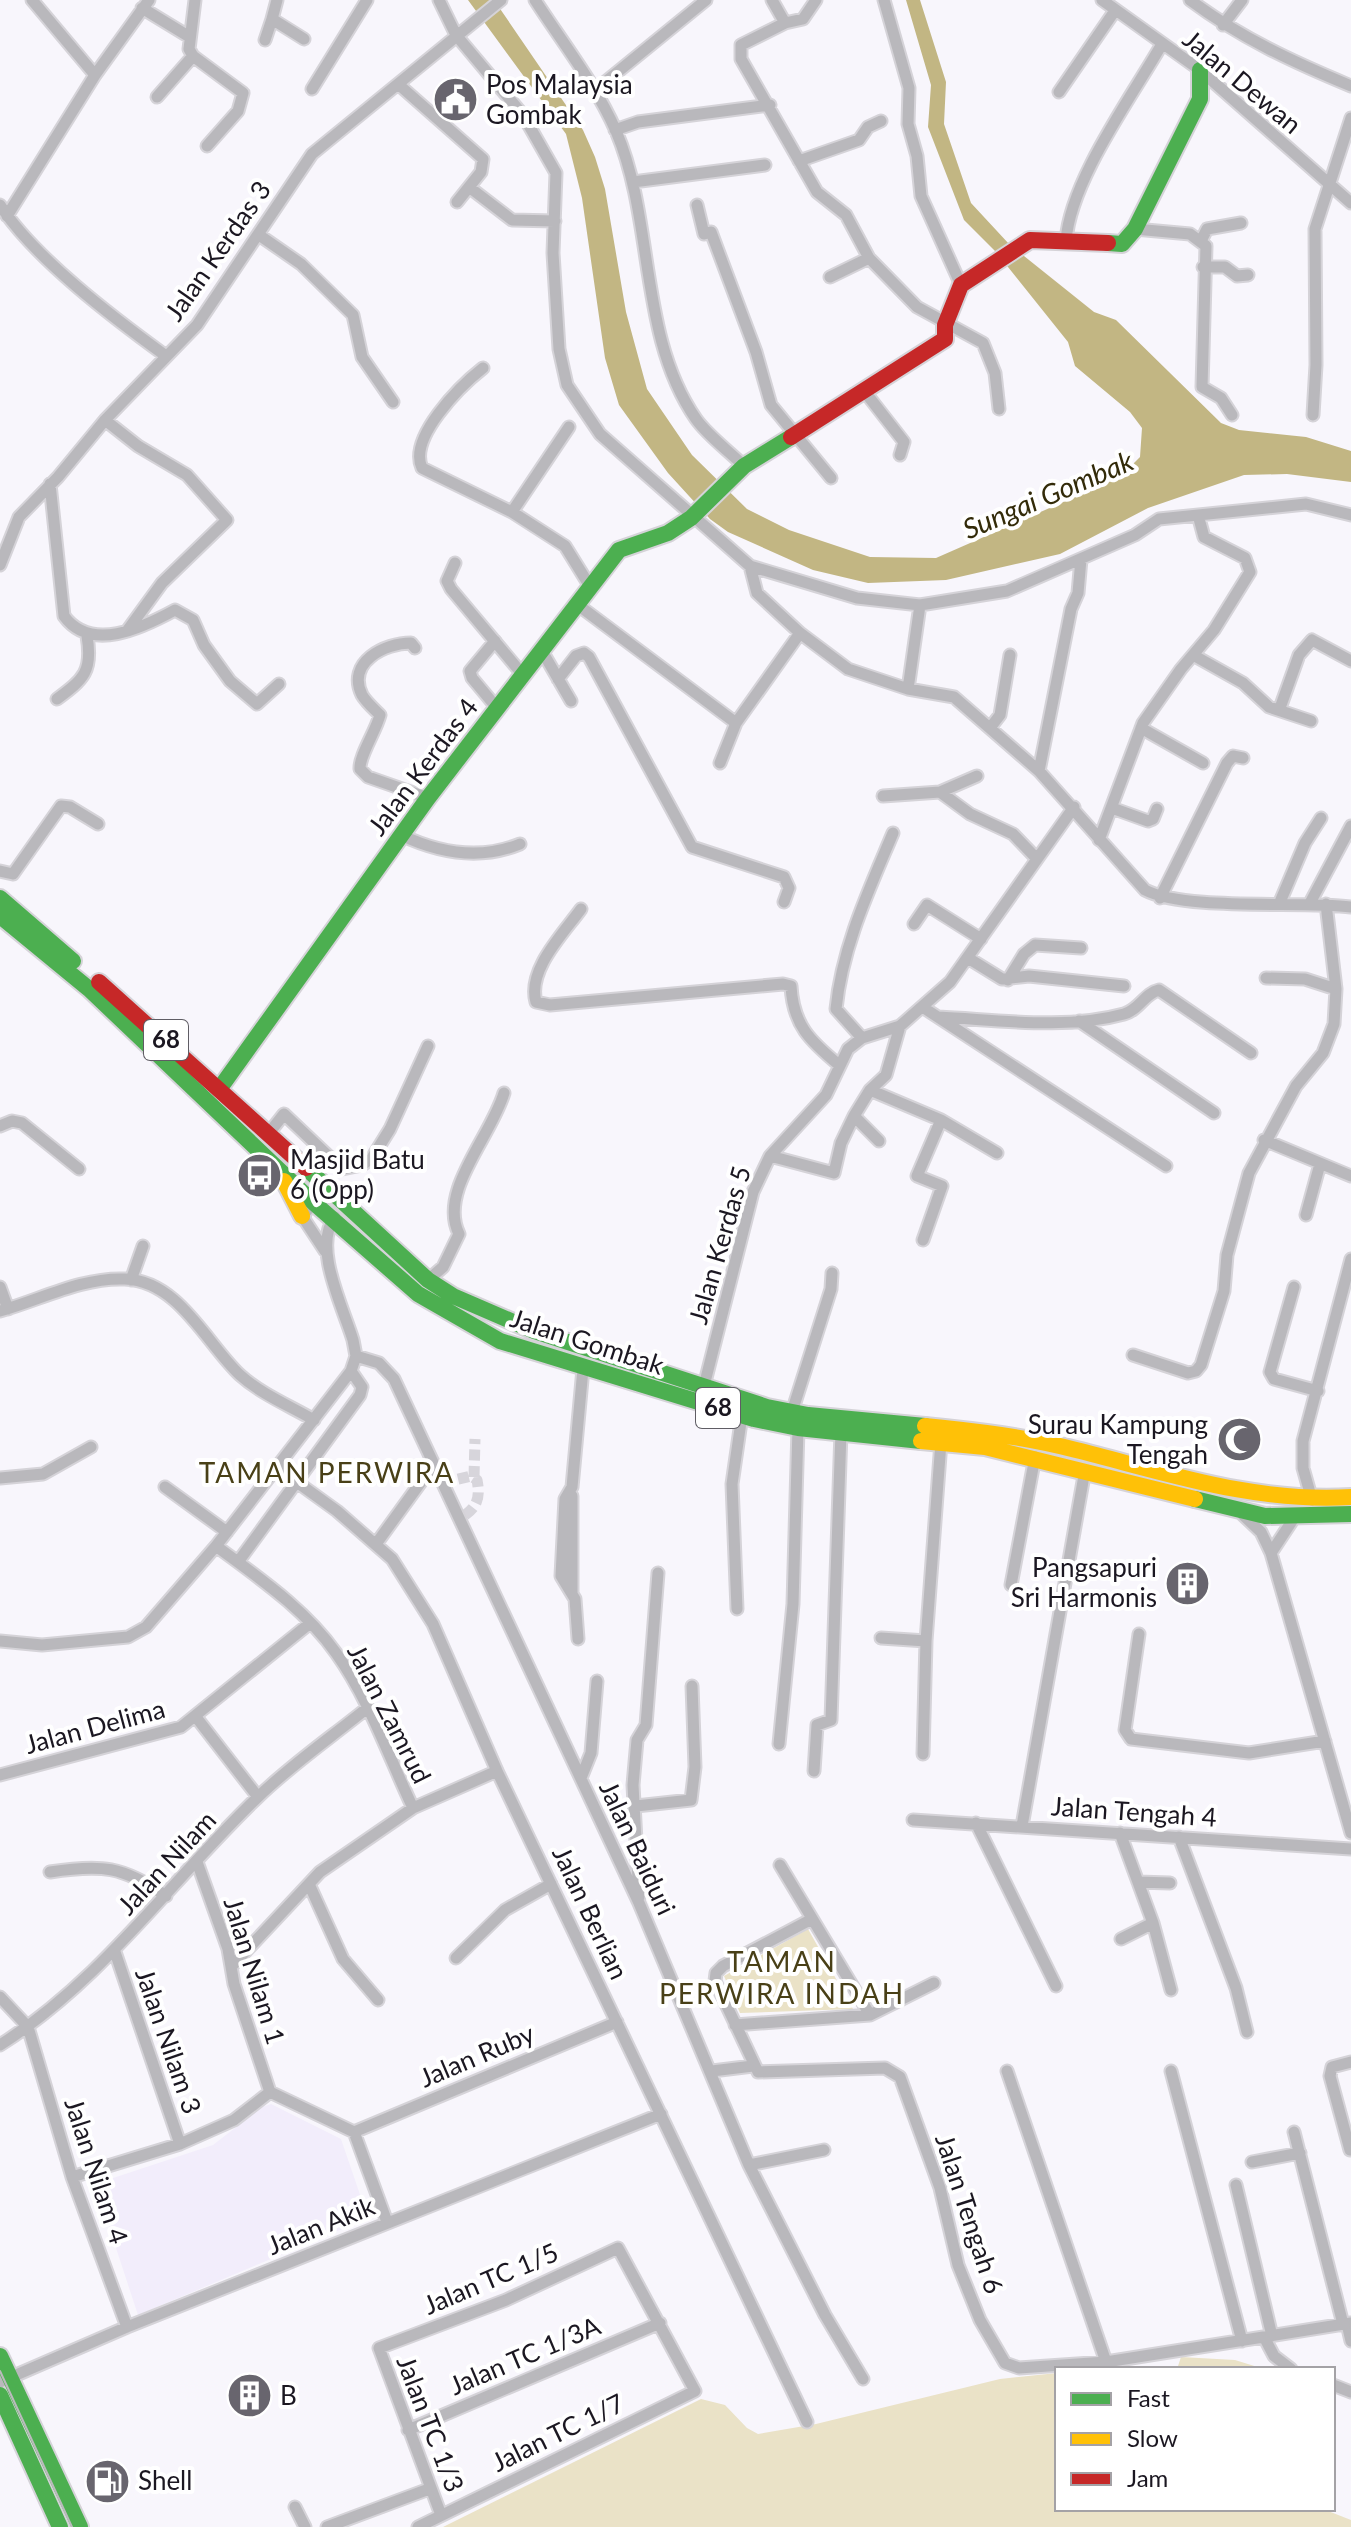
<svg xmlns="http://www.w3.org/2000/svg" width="1351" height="2527" viewBox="0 0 1351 2527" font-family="Lato,sans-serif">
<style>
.built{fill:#f2edfb}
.green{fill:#eae2c7}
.water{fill:#c2b683}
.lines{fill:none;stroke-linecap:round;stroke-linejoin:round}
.street-tunnel{stroke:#d7d5db;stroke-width:11;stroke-dasharray:11 5.5;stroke-linecap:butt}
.street-casing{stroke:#d5d3d8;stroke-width:15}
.fast-casing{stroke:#d5d3d8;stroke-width:20}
.slow-casing{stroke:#d5d3d8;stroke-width:20}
.jam-casing{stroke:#d5d3d8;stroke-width:20}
.street{stroke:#b9b8bc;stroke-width:11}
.fast{stroke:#4caf50;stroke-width:16}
.slow{stroke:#ffc107;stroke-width:16}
.jam{stroke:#c62828;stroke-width:16}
.tram{stroke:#bbbabd;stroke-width:2}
.labels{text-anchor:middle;stroke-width:8;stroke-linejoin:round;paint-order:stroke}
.shield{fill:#fff;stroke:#5f5d64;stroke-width:2}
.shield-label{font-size:24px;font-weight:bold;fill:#1b1721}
.street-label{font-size:26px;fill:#1b1721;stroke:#fff}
.poi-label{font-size:26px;fill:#1b1721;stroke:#fff;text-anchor:start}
.water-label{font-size:28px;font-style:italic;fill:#332b09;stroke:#fff}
.neighbourhood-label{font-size:28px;letter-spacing:2px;fill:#494017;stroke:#fff}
</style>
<rect width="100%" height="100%" fill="#f8f6fc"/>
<path class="built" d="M271,2104L341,2139L368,2218L138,2315L95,2184L213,2145L262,2107Z"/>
<path class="green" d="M808,1929L853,2009L740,2013L724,1976Z
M1181,2357L1235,2360L1264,2369H1177Z
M1057,2373V2509H1323L1351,2520V2527H443L701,2399L725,2405L747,2428L758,2434L816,2424L1000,2379Z"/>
<path class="water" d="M468,0H494L583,130L595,157L605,189L626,312L647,389L692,455L747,509L789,530L870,557L936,558L1120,477L1140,457L1142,428L1130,412L1075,366L1068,342L996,252L964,220L928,127L931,85L906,0H920L946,82L944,124L971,203L1009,244L1094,312L1116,320L1221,423L1239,430L1306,437L1351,451V482L1287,474L1244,475L1148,508L1060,554L946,580L868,583L813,570L728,532L710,519L668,473L619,405L605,358L582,198L566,134Z"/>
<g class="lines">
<path class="street-tunnel" d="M474,1477L475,1439
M442,1483L471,1476L477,1480C481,1500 476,1509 459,1519"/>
<defs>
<path id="street" d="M32,0L95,75
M195,0L189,49L193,56L243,93L238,111L207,146
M277,0L272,19L304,39
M439,0L456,35L523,115L556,173L553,253L559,349L567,385L600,434L750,566L857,598L920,605L1007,591L1135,535L1159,519L1306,504L1351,515
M535,0C562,42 596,85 616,131C655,222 638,335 696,419C708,436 729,451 744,466
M772,0L785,23L741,45V59L817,192L846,215L869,258L917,307L983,343L995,373L999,409
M884,0L909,88L908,124L917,156L921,196L961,285
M1102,0L1200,70L1351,203
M1190,0C1241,38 1293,62 1351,86
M142,8L188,36
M785,23L803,19L816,0
M1223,25L1242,0
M265,40L272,19
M398,84L483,159L481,172L457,202
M312,89L367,0
M593,92L706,0
M1059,92L1114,12
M157,97L193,56
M615,130L638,122L770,105
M799,161L859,140L868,127L881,121
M633,182L765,165
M469,187L512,220L555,221
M0,205C34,258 115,319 166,356
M697,205L704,234L711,232L756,352L771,405L831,478
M7,216L95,75L149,0
M1135,229L1190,234L1206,246L1202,387L1221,398L1232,415
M259,235L301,264L353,315L362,357L393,402
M1202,239L1207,229L1241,223
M1066,241C1070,181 1131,98 1162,44
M1203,267H1225L1237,276L1248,275
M830,277L869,258
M483,368C460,386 408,438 422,468L512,512L565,546L591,588
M865,392L904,442L900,455
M1313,415L1316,365L1315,229L1351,118
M105,420L138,446L187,475L227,520L162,583L127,631
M50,484L64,616C91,653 142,628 175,610L193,620L204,645L230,681L257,704L279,684
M512,512L569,427
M455,563L447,581L451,589L523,675
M0,565L19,517L58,477L105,420L197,325L312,154L501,0
M750,566L757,593L800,633L848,669L908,689L954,697L1039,771L1145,890C1185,911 1299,901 1351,907
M578,605L736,723
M495,641L470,671L472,678L497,708
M415,648L411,643C385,643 346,662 362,695C366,702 374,709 380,715C376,731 359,756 360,769L368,777L428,798
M542,651L571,701
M1193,655L1243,683L1269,707L1311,721
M558,679L576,656L584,653L589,657L692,847L784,877L789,888L784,902
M908,689L920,605
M57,699C84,679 93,671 87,636
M1280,708L1299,655L1312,640L1351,661
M990,728L1000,715L1010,655
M1141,728L1203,763
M720,763L736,723L800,633
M1039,771L1071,609L1078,593L1081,559
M940,792L977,776
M883,796L940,792L970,814L1013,834L1037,859
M1112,808L1148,821L1153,819L1157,809
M401,835C439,853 481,860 520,844
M1099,840L1143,723L1181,669L1214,630L1250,572L1245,558L1204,537L1198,515
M0,871L13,874L61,806L70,807L98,824
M1160,898L1227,763L1233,756L1243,758
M1280,902L1305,843L1321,818
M1310,903L1351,826
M581,909C563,934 527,970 536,1002L550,1005L783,984L791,986C793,1025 810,1041 839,1065
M914,924L927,905L981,939
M968,958L1002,979L1029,976L1124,986
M1266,978L1305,979L1336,989
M1008,980L1024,954L1035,945L1081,948
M924,1008L1166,1166
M939,1017C999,1020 1066,1030 1124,1014C1139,1010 1145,993 1159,990L1251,1053
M1079,1021L1214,1113
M862,1038L836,1009C842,947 869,890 893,833
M870,1090L941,1120L997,1153
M0,1126L12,1121L22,1123L79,1169
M269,1133L284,1114L342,1169L362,1165L372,1158L390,1129L428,1046
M1264,1140L1351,1176
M879,1141L854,1116L870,1090L886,1075L900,1026
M770,1156L834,1173L841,1143L854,1116
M1306,1215L1320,1164
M923,1240L942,1186L917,1176L941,1120
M325,1251L302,1216L327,1188
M131,1280L143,1246
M428,1280L443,1267L459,1234C438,1191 491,1137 504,1093
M0,1287L8,1309
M1294,1287L1270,1372L1274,1379L1318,1391
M0,1311C40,1300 82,1277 125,1279C179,1281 206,1343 240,1375C261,1394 290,1406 314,1420
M1133,1355L1188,1373L1196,1371L1201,1365L1224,1291L1227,1255L1249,1173L1296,1086L1323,1053L1334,1024L1336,989L1326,904
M356,1356L379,1363L394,1379L639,1903L749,2165L825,2315L863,2379
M704,1386L753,1192L770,1156L826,1095L848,1049L862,1038L900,1026L950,982L1074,807
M792,1412L831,1289L832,1273
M276,1467L337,1511L392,1559L433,1624L497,1771L807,2422
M0,1478L43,1474L91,1447
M165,1487L227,1532
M572,1496V1592
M1312,1500L1303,1468V1441L1351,1259
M1243,1515L1261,1532L1271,1553L1351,1833
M376,1544L434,1464
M216,1546C259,1578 305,1609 336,1653C369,1699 389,1757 413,1808
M1271,1553L1294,1518
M238,1562L360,1395L362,1387L351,1371
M1011,1585L1035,1457
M737,1609L732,1484L742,1415
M1139,1634L1125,1730L1131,1739L1249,1753L1325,1741
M881,1638L926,1641
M578,1639L575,1599L561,1576L565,1499L572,1487L583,1369
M0,1641L42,1645L128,1637L146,1627L216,1546L351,1371L356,1356L353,1340C343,1307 312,1246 335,1217
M196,1717L258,1797
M779,1744L793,1604L798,1428
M923,1754L926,1641L941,1442
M814,1771L817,1725L831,1720L841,1432
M0,1775L181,1727L309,1624
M581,1778L591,1753L597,1681
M636,1806L691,1800L695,1767L692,1686
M913,1820L1351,1849
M976,1823L1056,1986
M1022,1826L1085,1470
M1120,1833L1153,1923L1121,1939
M1179,1837L1236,1988L1247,2032
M197,1862L228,1949L234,1984L270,2092L354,2132L387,2222
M780,1865L870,2015
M50,1872C101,1864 123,1866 166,1896
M1138,1882L1170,1883
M309,1884L343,1959L378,2000
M639,1897L633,1785L637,1740L646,1725L658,1573
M812,1919L723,1966L716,1973L715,1981L758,2072L885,2068L900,2077L940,2188L958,2265L980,2320L1005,2363L1019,2368L1106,2362L1351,2323
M1153,1923L1171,1990
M115,1952L180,2144
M456,1958L505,1910L551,1884
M232,1966L320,1872L413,1808L497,1771
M0,1997L28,2027L72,2177L127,2327
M735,2025L870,2015L934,1983
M0,2045C103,1980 171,1880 258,1797C291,1765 330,1738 366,1709
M712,2071L753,2066
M1007,2071L1106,2362
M1171,2071L1242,2341
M354,2132L617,2022
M1294,2132L1343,2324
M1350,2150L1330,2076L1332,2067L1351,2062
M1252,2162L1300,2153
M749,2165L824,2150
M72,2177L180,2144L234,2120L270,2092
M1236,2185L1272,2336
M1347,2324L1351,2341
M1264,2337L1274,2356L1291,2369
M0,2382L127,2327L661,2114
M1333,2385L1351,2392
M408,2430L660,2323
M295,2507L305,2527
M327,2527L429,2489
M418,2527L695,2391L618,2248L506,2300L379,2348L441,2515"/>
<path id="fast" d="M1108,243L1122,244L1135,229L1200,99V70
M0,898L73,961
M0,916L89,989L314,1203L418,1294L500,1341L754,1419L798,1428L921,1441
M220,1088L428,798L619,550L668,533L691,518L744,466L791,437
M306,1168L428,1280L453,1296L534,1331L767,1407L808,1415L925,1426
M1195,1499L1265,1516L1351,1514
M0,2356L80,2527
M0,2395L60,2527"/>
<path id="slow" d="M284,1181L302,1216
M925,1426C976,1431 1026,1437 1076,1450C1168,1473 1254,1503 1351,1497
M921,1441L985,1447L1195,1499"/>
<path id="jam" d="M791,437L945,339V325L961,285L1030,240L1108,243
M99,982L306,1168"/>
</defs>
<use href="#street" class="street-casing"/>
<use href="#fast" class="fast-casing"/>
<use href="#slow" class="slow-casing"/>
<use href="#jam" class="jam-casing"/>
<use href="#street" class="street"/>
<use href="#fast" class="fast"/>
<use href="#slow" class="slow"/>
<use href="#jam" class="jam"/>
<path class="tram" d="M0,2371L72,2527"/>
</g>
<defs>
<symbol id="civic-disc" viewBox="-11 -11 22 22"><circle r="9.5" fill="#68656e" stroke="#fff"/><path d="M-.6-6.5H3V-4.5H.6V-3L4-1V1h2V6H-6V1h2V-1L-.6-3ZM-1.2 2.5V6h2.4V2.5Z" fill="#fff"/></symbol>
<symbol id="bus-disc" viewBox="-11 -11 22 22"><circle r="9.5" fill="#68656e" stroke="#fff"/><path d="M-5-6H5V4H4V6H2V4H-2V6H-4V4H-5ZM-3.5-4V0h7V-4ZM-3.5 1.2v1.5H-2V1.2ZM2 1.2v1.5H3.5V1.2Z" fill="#fff"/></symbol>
<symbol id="mosque-disc" viewBox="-11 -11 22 22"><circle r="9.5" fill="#68656e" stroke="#fff"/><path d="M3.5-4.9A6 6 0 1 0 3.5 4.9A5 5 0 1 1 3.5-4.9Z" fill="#fff"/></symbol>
<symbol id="building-disc" viewBox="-11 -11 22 22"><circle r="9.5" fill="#68656e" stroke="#fff"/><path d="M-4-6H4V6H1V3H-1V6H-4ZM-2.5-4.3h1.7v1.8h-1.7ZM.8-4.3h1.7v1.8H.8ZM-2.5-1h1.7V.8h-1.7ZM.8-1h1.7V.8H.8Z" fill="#fff"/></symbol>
<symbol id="fuel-disc" viewBox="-11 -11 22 22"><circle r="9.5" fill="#68656e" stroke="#fff"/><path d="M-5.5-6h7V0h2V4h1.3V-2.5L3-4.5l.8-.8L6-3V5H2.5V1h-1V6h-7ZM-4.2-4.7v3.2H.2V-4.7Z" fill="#fff"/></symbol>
</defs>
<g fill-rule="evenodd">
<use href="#civic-disc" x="430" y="74" width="51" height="51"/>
<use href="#bus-disc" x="234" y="1150" width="51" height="51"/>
<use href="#mosque-disc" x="1214" y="1414" width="51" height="51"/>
<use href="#building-disc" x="1162" y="1558" width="51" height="51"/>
<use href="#building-disc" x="224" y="2370" width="51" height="51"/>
<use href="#fuel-disc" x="82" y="2456" width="51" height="51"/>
</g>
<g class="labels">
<g class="shield">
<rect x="144" y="1020" width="44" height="40" rx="6"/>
<rect x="696" y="1388" width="44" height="40" rx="6"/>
</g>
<g class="shield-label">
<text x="166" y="1048">68</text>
<text x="718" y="1416">68</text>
</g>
<g class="street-label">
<text transform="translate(1242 82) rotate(40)" y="9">Jalan Dewan</text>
<text transform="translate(218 251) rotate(-55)" y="9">Jalan Kerdas 3</text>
<text transform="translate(423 767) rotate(-53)" y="9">Jalan Kerdas 4</text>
<text transform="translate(720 1245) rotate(-74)" y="9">Jalan Kerdas 5</text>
<text transform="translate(587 1342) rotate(18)" y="9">Jalan Gombak</text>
<text transform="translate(389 1714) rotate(63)" y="9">Jalan Zamrud</text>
<text transform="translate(95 1727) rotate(-15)" y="9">Jalan Delima</text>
<text transform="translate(1134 1812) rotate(4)" y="9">Jalan Tengah 4</text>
<text transform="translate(637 1848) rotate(65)" y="9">Jalan Baiduri</text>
<text transform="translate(167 1863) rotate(-47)" y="9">Jalan Nilam</text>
<text transform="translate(590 1913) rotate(65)" y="9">Jalan Berlian</text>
<text transform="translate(254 1971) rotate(73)" y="9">Jalan Nilam 1</text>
<text transform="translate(168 2041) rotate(71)" y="9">Jalan Nilam 3</text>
<text transform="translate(477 2056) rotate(-23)" y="9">Jalan Ruby</text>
<text transform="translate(96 2171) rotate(72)" y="9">Jalan Nilam 4</text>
<text transform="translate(969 2214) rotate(72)" y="9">Jalan Tengah 6</text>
<text transform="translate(321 2226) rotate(-22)" y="9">Jalan Akik</text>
<text transform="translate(491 2279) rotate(-23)" y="9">Jalan TC 1/5</text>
<text transform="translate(525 2356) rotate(-23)" y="9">Jalan TC 1/3A</text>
<text transform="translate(430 2424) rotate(69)" y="9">Jalan TC 1/3</text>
<text transform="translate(558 2433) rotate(-26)" y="9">Jalan TC 1/7</text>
</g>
<g class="poi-label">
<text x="486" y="94">Pos Malaysia<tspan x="486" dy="30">Gombak</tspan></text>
<text x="290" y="1169">Masjid Batu<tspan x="290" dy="30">6 (Opp)</tspan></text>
<text x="1208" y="1434" text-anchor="end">Surau Kampung<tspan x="1208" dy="30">Tengah</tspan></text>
<text x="1157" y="1577" text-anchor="end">Pangsapuri<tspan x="1157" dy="30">Sri Harmonis</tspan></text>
<text x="280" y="2405">B</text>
<text x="138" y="2490">Shell</text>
</g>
<g class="water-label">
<text transform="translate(1048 495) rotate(-23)" y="10">Sungai Gombak</text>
</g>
<g class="neighbourhood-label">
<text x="327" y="1483">TAMAN PERWIRA</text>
<text x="782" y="1972">TAMAN<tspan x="782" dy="32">PERWIRA INDAH</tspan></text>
</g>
</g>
<rect x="1055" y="2367" width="280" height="144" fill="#ffffff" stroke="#a4a2a6" stroke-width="2"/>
<rect x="1071" y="2393" width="40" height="12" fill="#4caf50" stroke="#a4a2a6" stroke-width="2"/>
<text x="1127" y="2407" font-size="24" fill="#1b1721">Fast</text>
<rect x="1071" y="2433" width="40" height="12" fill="#ffc107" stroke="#a4a2a6" stroke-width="2"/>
<text x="1127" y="2447" font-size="24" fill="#1b1721">Slow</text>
<rect x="1071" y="2473" width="40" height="12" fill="#c62828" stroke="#a4a2a6" stroke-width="2"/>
<text x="1127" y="2487" font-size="24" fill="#1b1721">Jam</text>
</svg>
